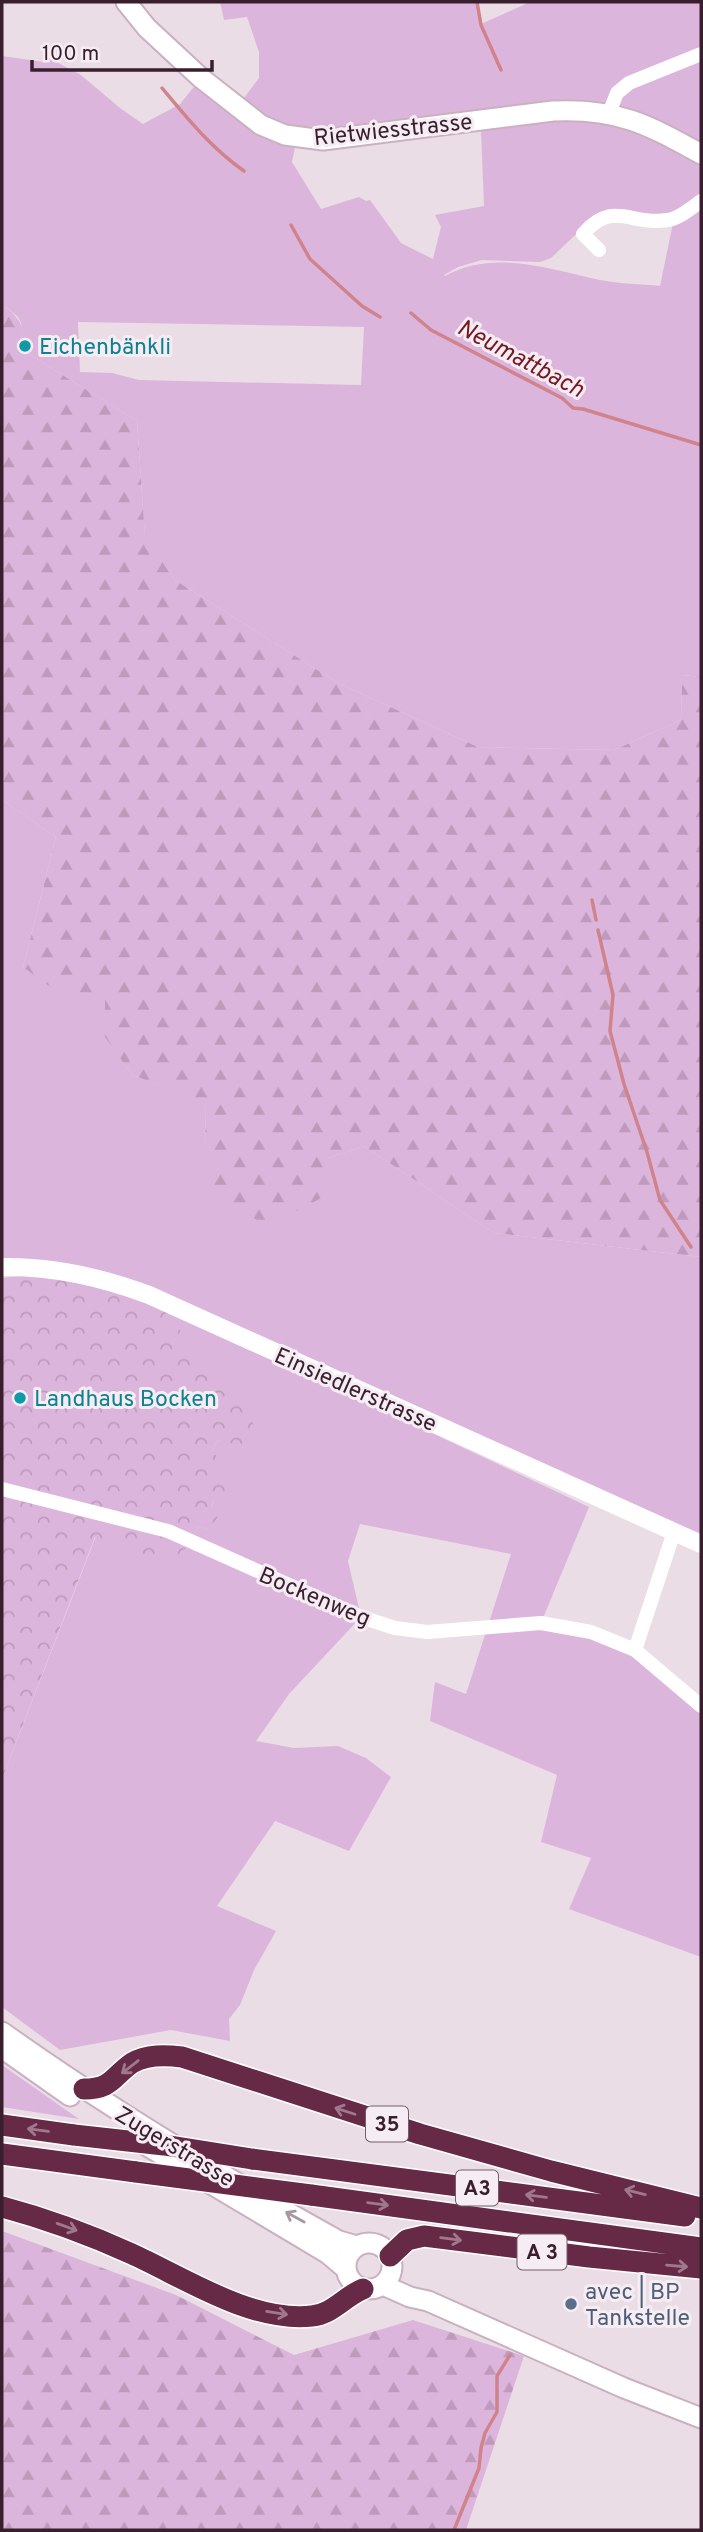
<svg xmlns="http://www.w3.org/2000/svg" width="703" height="2532" viewBox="0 0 703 2532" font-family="Overpass,sans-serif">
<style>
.grass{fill:#dcb5dc;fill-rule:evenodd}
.forest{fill:url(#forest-firs)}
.park{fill:url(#park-crowns)}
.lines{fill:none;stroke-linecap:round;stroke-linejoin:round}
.stream{stroke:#d1838b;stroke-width:3.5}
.secondary-casing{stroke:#cab0c0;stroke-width:23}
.motorway-casing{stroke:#fff;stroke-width:24}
.minor{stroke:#fff;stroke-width:14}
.tertiary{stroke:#fff;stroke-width:18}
.secondary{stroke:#fff;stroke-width:19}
.motorway{stroke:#662a46;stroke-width:21}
.motorway-bridge-casing{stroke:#fff;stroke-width:24;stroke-linecap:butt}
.motorway-bridge{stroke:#662a46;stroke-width:21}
.oneway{stroke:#a0788c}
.oneway2{stroke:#a69aa0}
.culture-dot{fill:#0f9aa8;stroke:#f6edf4;stroke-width:2.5}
.service-dot{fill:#5c6f8a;stroke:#f6edf4;stroke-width:2.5}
.labels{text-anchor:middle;stroke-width:6;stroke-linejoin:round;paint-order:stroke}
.shield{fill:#f6edf4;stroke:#725d69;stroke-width:2}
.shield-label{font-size:21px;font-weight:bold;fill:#391f2d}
.street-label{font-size:23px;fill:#391f2d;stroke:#f6edf4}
.culture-label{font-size:23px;fill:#0d838f;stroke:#f6edf4;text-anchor:start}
.service-label{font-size:23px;fill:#4e5e75;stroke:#f6edf4;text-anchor:start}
.water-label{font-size:24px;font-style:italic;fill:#761821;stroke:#f6edf4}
</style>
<defs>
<pattern id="forest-firs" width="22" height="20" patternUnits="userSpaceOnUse" patternTransform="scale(1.75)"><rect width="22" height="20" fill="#dcb5dc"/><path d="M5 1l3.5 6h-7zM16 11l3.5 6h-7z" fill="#be9bbd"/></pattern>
<pattern id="park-crowns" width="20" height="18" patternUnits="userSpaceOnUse" patternTransform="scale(1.75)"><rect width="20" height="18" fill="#dcb5dc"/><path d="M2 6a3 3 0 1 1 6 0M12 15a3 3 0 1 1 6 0" fill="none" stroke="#be9bbd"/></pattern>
</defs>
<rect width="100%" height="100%" fill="#eadde6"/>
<path class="grass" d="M220,2H477L481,24L530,2H701V149L609,113L297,137L292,162L321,209L359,197L366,201L370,200L401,243L433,259L441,227L435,215L484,206L481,131C531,125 580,114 630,127C655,134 679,151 701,164V197L671,217L595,216L551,258L540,262L482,260L458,267L444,275L445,276C494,249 549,269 600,280C620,284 641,284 660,286L673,223L701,205V677L682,675L681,720L614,750L478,747L338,683L175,580L145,538L137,421L27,353L21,323L18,317L6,307L2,313V56L44,62L49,58L81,75L120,108L143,124L180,104L201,78L238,106L259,78V52L247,17L224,20ZM78,322L364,327L361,385L139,380L112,373L80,372Z
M2,800L56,837L23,967L105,996L106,1037L132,1075L206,1101L205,1148L328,1158L364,1146L494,1233L701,1257V1540L205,1320L2,1262Z
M160,1305L589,1507L541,1623L543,1628L588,1636L634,1656L701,1711V1957L569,1909L591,1858L541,1842L557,1775L430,1721L435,1682L466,1694L511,1554L360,1524L348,1561L361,1617L289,1694L256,1741L294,1748L338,1746L366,1758L391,1777L349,1851L275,1821L217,1906L276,1931L254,1970L240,2005L229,2019L230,2041L171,2030L60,2050L2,2007V1779L96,1536L191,1542L198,1526L209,1530L211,1508L214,1501L212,1452L216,1442L222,1440Z
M2,2065L79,2119L2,2107Z"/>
<path class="forest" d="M6,307C26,325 22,328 27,353L137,421L145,537L175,580L338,683L478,747L614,750L681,720L682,675L701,677V1257L494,1233L364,1146L328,1158L327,1195L266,1227L216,1189L205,1148L206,1102L132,1075L105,1037V997L67,999L23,967L56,837L2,800V313Z
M2,2231L176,2295L294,2355L413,2320L524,2356L466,2530H2Z"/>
<path class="park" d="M54,1272L160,1305L261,1433L244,1448L222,1440L216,1442L212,1452L219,1458L230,1488L220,1501H214L211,1507L218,1517L209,1530L198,1526L191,1542L172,1564L95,1537L2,1779V1278Z"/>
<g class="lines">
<path class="stream" d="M477,2L481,25L501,70
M162,88C187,118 211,148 244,171
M291,225L310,259L362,306L380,317
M411,313L431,330L562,398L573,408L583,409L701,445
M592,900L596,920
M598,930L613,995L610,1031L624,1084L647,1152L660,1200L691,1247
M454,2530L479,2468L481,2448L485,2433L497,2412V2376L510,2355"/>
<defs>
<path id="secondary" d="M126,2L147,28L201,78L261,125L285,135L323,140L553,111C617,108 647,124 701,154
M2,2032C110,2109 223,2177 339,2241L357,2246
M2,2048L70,2096
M139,2141L327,2253L346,2269
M346 2266a23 23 0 1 1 46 0a23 23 0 1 1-46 0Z
M383,2285L410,2297L428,2301L624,2388L701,2418"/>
<path id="motorway" d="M84,2089C112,2089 112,2077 132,2063C147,2054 166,2055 182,2057L420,2134L551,2171L701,2208
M2,2125L74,2135
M2,2154L136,2172
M252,2159L685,2216
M311,2195L701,2248
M2,2207C47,2219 90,2235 132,2254C185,2278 252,2323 312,2316C333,2314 345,2296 363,2289
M390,2256L407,2240L424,2236L589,2257L701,2268"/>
</defs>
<use href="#secondary" class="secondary-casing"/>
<use href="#motorway" class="motorway-casing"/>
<path class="minor" d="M609,113L617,93L629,83L701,54
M599,250L583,234C613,199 631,226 667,220C679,219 691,208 701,201
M2,1489L168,1531L361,1617L395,1628L427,1632L541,1623L591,1632L635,1650
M674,1532L635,1650L701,1706"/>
<path class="tertiary" d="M2,1267C53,1266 101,1277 149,1295L701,1544"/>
<use href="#secondary" class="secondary"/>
<use href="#motorway" class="motorway"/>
<defs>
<path id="motorway-bridge" d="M74,2135L164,2145L252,2159
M136,2172L311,2195"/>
</defs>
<use href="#motorway-bridge" class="motorway-bridge-casing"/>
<use href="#motorway-bridge" class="motorway-bridge"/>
</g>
<defs><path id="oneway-shaft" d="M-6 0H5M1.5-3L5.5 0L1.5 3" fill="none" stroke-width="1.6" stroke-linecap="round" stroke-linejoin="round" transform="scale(1.75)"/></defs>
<g class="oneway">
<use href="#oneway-shaft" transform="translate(130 2067) rotate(142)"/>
<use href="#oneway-shaft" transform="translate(345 2111) rotate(-162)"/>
<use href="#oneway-shaft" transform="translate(38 2130) rotate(-172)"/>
<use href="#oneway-shaft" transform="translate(635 2192) rotate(-166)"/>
<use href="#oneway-shaft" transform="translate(536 2196) rotate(-172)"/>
<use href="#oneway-shaft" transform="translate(378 2204) rotate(8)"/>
<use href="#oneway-shaft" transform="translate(67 2227) rotate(20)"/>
<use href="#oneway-shaft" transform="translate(451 2239) rotate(8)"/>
<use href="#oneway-shaft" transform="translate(677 2266) rotate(5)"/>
<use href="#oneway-shaft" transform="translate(277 2313) rotate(9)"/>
</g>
<use class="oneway2" href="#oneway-shaft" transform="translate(295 2217) rotate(-151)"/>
<g class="culture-dot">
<circle cx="25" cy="346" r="7"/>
<circle cx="20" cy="1398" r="7"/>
</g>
<circle class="service-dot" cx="571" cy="2304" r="7"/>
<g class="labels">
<g class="shield">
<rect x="366" y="2106.5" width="42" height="35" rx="5"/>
<rect x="456" y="2170.5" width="42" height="35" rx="5"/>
<rect x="517.5" y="2234.5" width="49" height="35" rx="5"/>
</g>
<g class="shield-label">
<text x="387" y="2131">35</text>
<text x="477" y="2195">A3</text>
<text x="542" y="2259">A 3</text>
</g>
<g class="street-label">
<text transform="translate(393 129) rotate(-6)" y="8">Rietwiesstrasse</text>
<text transform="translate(356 1389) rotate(24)" y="8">Einsiedlerstrasse</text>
<text transform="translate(315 1596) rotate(23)" y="8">Bockenweg</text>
<text transform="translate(175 2146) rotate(31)" y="8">Zugerstrasse</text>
</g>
<g class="culture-label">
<text x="39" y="354">Eichenbänkli</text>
<text x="34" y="1406">Landhaus Bocken</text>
</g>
<g class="service-label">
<text x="585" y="2299">avec | BP<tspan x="585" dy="26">Tankstelle</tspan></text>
</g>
<g class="water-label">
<text transform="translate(521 358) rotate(28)" y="8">Neumattbach</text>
</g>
</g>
<rect width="703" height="2532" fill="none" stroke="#391f2d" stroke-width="7"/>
<path d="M32 60v10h180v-10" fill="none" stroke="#391f2d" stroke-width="3.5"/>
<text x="42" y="60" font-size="21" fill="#391f2d" stroke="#f6edf4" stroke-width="5" paint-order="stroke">100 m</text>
</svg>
